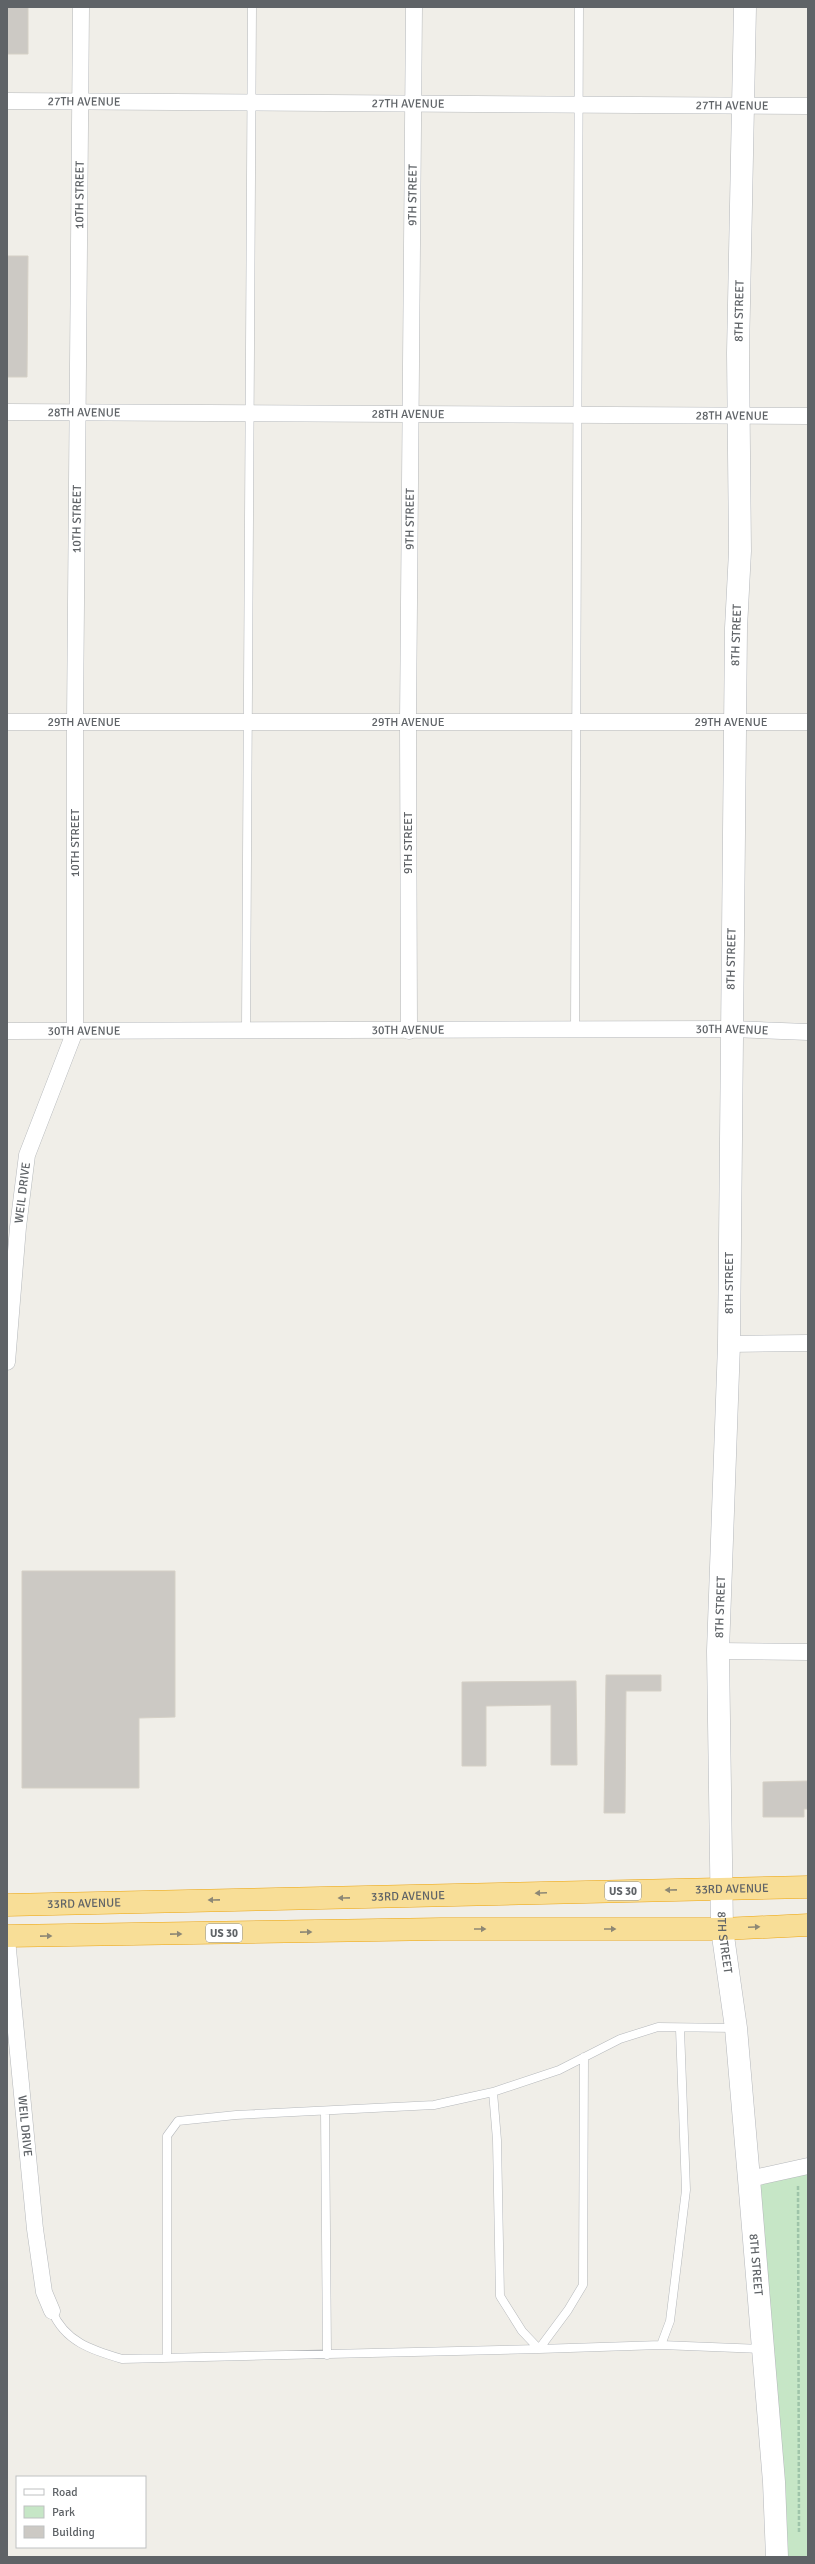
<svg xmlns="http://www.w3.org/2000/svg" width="815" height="2564" viewBox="0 0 815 2564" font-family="Signika,sans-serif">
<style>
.green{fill:#c6e6c6}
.building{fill:#ccc9c4;stroke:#d5d0c6}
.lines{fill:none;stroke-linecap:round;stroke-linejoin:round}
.lane-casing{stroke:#b5b8bb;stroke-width:9}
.street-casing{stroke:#b5b8bb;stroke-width:17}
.secondary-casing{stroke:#b4b7bb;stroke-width:23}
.highway-casing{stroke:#eca40c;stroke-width:23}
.path{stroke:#9ec4a9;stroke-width:2.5;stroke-dasharray:4 2;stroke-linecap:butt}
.lane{stroke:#fff;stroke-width:8}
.street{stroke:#fff;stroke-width:16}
.secondary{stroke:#fff;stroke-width:22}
.highway{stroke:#f8de97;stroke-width:22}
.oneway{fill:#8d8875}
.labels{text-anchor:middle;stroke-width:3;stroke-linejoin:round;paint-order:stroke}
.shield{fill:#fff;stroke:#8f9295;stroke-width:1}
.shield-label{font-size:11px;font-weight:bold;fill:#5f6367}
.street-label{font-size:12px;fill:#5f6367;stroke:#fff}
</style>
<rect width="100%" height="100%" fill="#f0eee8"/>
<path class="green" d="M808,2166V2557H777L749,2179Z"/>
<path class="building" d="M7,7H28V54H7Z
M7,256H28L27,377H7Z
M22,1571H175V1717L139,1718V1788H22Z
M606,1675H661V1691H626L625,1813H604Z
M576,1681L577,1765H551V1705L486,1706V1766H462V1682Z
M808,1781V1809H804V1817H763V1782Z"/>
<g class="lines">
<defs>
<path id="lane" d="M246,1029L252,7
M575,1031L579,7
M493,2092L497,2140L500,2296L522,2331L539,2349L661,2345L670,2321L686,2190L680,2029
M325,2111L327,2355
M52,2311C65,2342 92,2350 122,2359L539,2349L568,2310L583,2285L584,2057
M661,2345L762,2349
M167,2358V2136L178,2121L236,2115L434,2105L493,2092L559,2070L620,2039L658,2027L735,2028"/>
<g id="street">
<path id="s1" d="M7,101L808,106"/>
<path id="s2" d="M7,412L808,416"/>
<path id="s3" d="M7,722H808"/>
<path id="s4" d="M7,1031L731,1029L808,1032"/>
<path id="s5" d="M409,1031L408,722L414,7"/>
<path d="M729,1344L808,1343"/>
<path id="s6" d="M7,1362L18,1227L27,1155L75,1031V722L81,7"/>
<path d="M718,1651L808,1652"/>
<path id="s7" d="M7,1939L35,2229L44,2292L52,2311"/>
<path d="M749,2179L808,2166"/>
</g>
<g id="secondary">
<path id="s8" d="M745,7L738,353L740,551L736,628L729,1344L718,1651L722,1929L736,2028L749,2179L774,2482L777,2557"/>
</g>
<g id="highway">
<path id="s9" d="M7,1905L808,1887"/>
<path d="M7,1936L441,1929H722L808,1925"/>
</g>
</defs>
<use href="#lane" class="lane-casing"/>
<use href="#street" class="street-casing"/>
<use href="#secondary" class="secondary-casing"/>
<use href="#highway" class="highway-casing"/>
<path class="path" d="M798,2186L799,2533"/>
<use href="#lane" class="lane"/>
<use href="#street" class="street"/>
<use href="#secondary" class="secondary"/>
<use href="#highway" class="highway"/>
</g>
<defs><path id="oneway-solid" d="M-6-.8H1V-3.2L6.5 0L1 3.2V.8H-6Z"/></defs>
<g class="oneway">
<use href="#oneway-solid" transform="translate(671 1890) rotate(179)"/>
<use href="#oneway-solid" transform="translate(541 1893) rotate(178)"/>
<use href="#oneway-solid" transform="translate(344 1898) rotate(179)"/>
<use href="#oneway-solid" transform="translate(214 1900) rotate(179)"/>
<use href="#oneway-solid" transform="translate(754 1927) rotate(-2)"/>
<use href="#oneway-solid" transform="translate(480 1929)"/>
<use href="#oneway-solid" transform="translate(610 1929)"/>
<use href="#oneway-solid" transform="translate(306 1932) rotate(-1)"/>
<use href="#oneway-solid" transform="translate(176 1934) rotate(-1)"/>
<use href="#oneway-solid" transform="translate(46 1936) rotate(-1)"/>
</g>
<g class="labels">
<g class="shield">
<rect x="605" y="1882" width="36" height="18" rx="3"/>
<rect x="206" y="1924" width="36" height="18" rx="3"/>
</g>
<g class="shield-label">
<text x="623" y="1895">US 30</text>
<text x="224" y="1937">US 30</text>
</g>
<g class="street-label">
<text dy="4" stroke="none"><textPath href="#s1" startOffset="77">27TH AVENUE</textPath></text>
<text dy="4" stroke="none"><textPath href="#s1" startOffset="401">27TH AVENUE</textPath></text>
<text dy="4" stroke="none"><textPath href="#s1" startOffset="725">27TH AVENUE</textPath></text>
<text dy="4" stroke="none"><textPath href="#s6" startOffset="1177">10TH STREET</textPath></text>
<text dy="4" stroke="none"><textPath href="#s5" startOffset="836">9TH STREET</textPath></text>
<text transform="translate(739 311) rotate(-89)" y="4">8TH STREET</text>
<text dy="4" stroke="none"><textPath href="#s2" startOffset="77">28TH AVENUE</textPath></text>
<text dy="4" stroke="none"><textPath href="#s2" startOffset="401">28TH AVENUE</textPath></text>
<text dy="4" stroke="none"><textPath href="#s2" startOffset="725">28TH AVENUE</textPath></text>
<text dy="4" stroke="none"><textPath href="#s6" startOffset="853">10TH STREET</textPath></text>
<text dy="4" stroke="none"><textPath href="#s5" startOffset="512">9TH STREET</textPath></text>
<text transform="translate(736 635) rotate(-88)" y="4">8TH STREET</text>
<text dy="4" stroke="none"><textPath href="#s3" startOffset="77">29TH AVENUE</textPath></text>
<text dy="4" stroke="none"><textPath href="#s3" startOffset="401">29TH AVENUE</textPath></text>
<text dy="4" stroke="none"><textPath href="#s3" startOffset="724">29TH AVENUE</textPath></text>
<text transform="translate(75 843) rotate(-90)" y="4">10TH STREET</text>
<text transform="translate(408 843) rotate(-90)" y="4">9TH STREET</text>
<text transform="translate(731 959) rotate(-89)" y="4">8TH STREET</text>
<text dy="4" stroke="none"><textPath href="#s4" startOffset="401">30TH AVENUE</textPath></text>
<text dy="4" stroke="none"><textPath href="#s4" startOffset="725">30TH AVENUE</textPath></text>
<text dy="4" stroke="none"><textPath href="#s4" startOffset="77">30TH AVENUE</textPath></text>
<text dy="4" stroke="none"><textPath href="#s6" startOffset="170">WEIL DRIVE</textPath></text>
<text transform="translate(729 1283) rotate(-90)" y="4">8TH STREET</text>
<text transform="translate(720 1607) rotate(-88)" y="4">8TH STREET</text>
<text dy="4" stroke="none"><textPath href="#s9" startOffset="725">33RD AVENUE</textPath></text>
<text dy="4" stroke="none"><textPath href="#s9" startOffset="401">33RD AVENUE</textPath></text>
<text dy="4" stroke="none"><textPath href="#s9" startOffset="77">33RD AVENUE</textPath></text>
<text dy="4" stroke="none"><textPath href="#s8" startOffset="1936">8TH STREET</textPath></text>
<text dy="4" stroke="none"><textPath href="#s7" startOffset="188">WEIL DRIVE</textPath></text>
<text dy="4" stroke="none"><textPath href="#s8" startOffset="2260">8TH STREET</textPath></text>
</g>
</g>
<rect width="815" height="2564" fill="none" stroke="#5f6367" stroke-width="16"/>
<rect x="16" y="2476" width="130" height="72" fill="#ffffff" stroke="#bfc1c2"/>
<rect x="24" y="2489" width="20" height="6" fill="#ffffff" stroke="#bfc1c2"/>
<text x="52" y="2496" font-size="12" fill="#5f6367">Road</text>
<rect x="24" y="2506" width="20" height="12" fill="#c6e6c6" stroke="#bfc1c2"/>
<text x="52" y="2516" font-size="12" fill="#5f6367">Park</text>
<rect x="24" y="2526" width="20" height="12" fill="#ccc9c4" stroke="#bfc1c2"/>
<text x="52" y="2536" font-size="12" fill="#5f6367">Building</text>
</svg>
